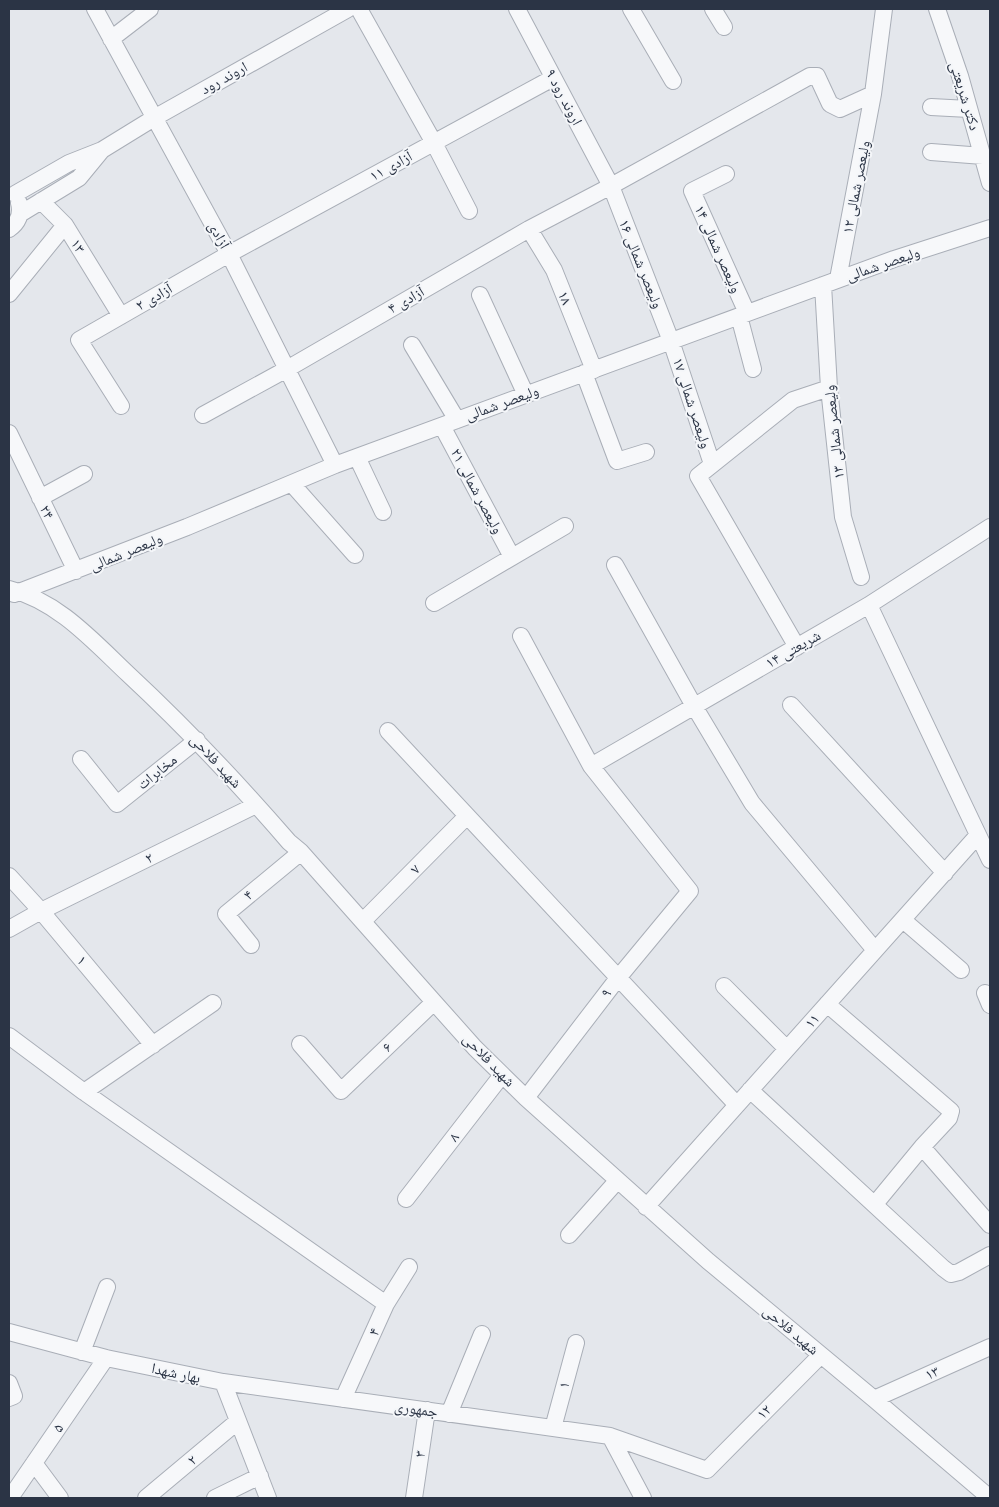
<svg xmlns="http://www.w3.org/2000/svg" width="999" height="1507" viewBox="0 0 999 1507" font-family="Poppins,'Noto Naskh Arabic',sans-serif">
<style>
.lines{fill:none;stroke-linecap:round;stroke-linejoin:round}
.minor-casing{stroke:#a9aeb7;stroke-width:18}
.minor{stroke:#f7f8fa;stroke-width:16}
.labels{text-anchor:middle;stroke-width:4;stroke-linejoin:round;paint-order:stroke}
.street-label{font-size:15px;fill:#2b3445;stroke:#f4f6f9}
</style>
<rect width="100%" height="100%" fill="#e4e7ec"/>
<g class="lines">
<defs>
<path id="minor" d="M95,9L229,254L335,465
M359,9L434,143L469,211
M517,9L611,186L671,341L712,464
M631,9L673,81
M713,9L724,27
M937,9L960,76L990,183
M111,39L150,9
M931,107L969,109
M931,152L983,156
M726,174L692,191L747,313
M15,194L69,163L102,150L154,118L348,9
M41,201L65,225
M20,214L79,178L102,150
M9,229C18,223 22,214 19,203
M529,229L554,270L594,370
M838,279L873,94L884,9
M823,285L829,388L843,517L861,577
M9,294L65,225L121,316
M480,295L526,395
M739,316L753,369
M412,345L457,420
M584,373L617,461L646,452
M121,406L79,340L229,254L553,78
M203,415L287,369L529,229L611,186L810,76H817L830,104L840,109L873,94
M442,426L512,557
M9,433L76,571
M357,457L383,512
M292,484L355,555
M40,498L84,474
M615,565L694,706L752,803L875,950
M9,589C58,601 93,641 128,674C185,727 238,783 289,842L301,852L434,1002L475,1048L526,1098L708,1261L874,1399L990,1498
M14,594L187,527L335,465L894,259L990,228
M434,603L565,526
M869,605L990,860
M521,636L591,766L690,891L618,978L526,1098
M797,647L698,476L793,400L829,388
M791,705L945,873
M388,731L737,1105
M81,759L117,804L197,740
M591,766L869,605L990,527
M9,876L41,911L153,1045
M903,920L961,970
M363,921L467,816
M9,929L41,911L256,805
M251,945L226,914L301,852
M724,986L787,1049
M985,993L990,1005
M827,1004L951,1111L949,1118L922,1147L875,1204
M9,1036L84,1092L386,1304
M300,1044L341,1091L434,1002
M750,1090L943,1268L951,1274L959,1272L990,1255
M84,1092L213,1003
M922,1147L990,1225
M406,1199L502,1075
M646,1207L978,835
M569,1235L617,1181
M9,1332L106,1358L223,1382L268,1498
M82,1352L107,1287
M223,1382L610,1436L707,1470L821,1355
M9,1383L14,1396L9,1398
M343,1399L386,1304L409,1267
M874,1399L990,1347
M449,1414L482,1334
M553,1428L576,1343
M610,1436L643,1498
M34,1463L60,1498
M10,1498L106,1358
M146,1498L238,1421
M215,1498L260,1476
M414,1498L427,1410"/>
</defs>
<use href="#minor" class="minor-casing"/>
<use href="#minor" class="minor"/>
</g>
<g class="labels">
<g class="street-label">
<text transform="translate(224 78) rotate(-29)" y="5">اروند رود</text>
<text transform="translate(965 96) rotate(73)" y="5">دکتر شریعتی</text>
<text transform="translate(564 97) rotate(62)" y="5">اروند رود ۹</text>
<text transform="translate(391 166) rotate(-29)" y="5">آزادی ۱۱</text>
<text transform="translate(856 187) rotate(-79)" y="5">ولیعصر شمالی ۱۲</text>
<text transform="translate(219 235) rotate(61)" y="5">آزادی</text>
<text transform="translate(78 246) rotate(58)" y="5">۱۳</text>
<text transform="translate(718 249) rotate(66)" y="5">ولیعصر شمالی ۱۴</text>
<text transform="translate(641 264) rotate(68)" y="5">ولیعصر شمالی ۱۶</text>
<text transform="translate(883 264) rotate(-19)" y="5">ولیعصر شمالی</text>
<text transform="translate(154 297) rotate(-30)" y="5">آزادی ۲</text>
<text transform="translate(565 298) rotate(68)" y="5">۱۸</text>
<text transform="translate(406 300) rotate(-30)" y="5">آزادی ۴</text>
<text transform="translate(502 403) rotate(-20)" y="5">ولیعصر شمالی</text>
<text transform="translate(692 403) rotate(72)" y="5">ولیعصر شمالی ۱۷</text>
<text transform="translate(834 432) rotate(-96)" y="5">ولیعصر شمالی ۱۳</text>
<text transform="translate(477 491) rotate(62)" y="5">ولیعصر شمالی ۲۱</text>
<text transform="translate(47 512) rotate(64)" y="5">۲۴</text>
<text transform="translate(126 552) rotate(-22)" y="5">ولیعصر شمالی</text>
<text transform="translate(793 649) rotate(-30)" y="5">شریعتی ۱۴</text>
<text transform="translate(216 761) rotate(47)" y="5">شهید فلاحی</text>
<text transform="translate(157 772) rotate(-39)" y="5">مخابرات</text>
<text transform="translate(149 858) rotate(-26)" y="5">۲</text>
<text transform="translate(415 869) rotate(-45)" y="5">۷</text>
<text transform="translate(248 895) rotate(-40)" y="5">۴</text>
<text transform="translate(82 960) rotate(50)" y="5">۱</text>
<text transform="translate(606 993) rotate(-53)" y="5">۹</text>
<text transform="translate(812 1021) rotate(-48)" y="5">۱۱</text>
<text transform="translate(387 1047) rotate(-44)" y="5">۶</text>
<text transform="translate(489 1060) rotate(46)" y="5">شهید فلاحی</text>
<text transform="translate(454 1137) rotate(-52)" y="5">۸</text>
<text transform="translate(791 1330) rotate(40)" y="5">شهید فلاحی</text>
<text transform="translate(374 1332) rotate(-66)" y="5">۴</text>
<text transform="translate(176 1373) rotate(12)" y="5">بهار شهدا</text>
<text transform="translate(932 1373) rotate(-24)" y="5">۱۳</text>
<text transform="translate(564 1385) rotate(-75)" y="5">۱</text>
<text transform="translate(416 1409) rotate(8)" y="5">جمهوری</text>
<text transform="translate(764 1412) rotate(-45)" y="5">۱۲</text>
<text transform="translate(58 1428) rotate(-56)" y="5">۵</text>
<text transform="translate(420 1454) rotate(-82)" y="5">۳</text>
<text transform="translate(192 1460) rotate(-40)" y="5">۲</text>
</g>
</g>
<rect width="999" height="1507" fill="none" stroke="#2b3445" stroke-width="20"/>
</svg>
